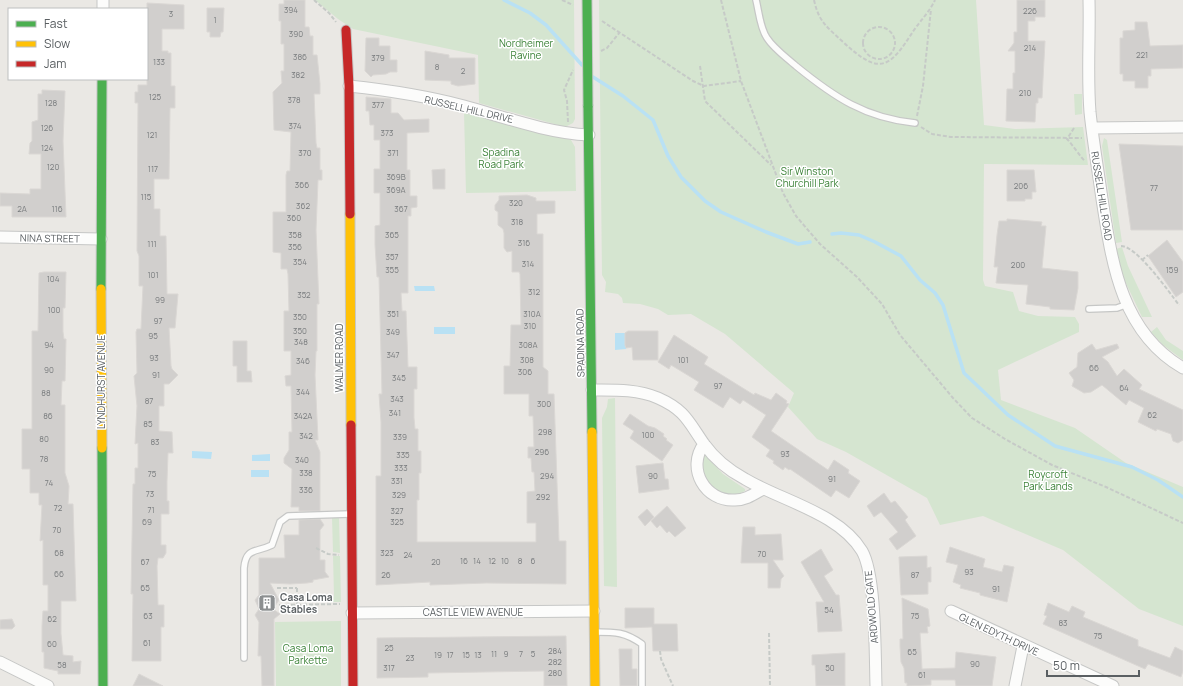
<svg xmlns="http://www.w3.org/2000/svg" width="1183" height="686" viewBox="0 0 1183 686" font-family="Manrope,sans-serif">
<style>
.green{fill:#d5e5d0}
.water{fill:#b9e1f4}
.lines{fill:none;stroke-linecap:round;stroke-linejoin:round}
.stream{stroke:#b9e1f4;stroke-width:3.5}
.building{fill:#d1cfcd;stroke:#dad7d4}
.lane-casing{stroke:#c6c7c6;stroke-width:8}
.street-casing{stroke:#c6c7c6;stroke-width:13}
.fast-casing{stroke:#c6c7c6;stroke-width:11}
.slow-casing{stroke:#c6c7c6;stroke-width:11}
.jam-casing{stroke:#c6c7c6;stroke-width:11}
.path{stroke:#c6cac7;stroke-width:2;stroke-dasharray:4 2;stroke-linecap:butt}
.lane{stroke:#fcfcfb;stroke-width:5.5}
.street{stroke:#fcfcfb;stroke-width:11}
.fast{stroke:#4caf50;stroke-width:9}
.slow{stroke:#ffc107;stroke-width:9}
.jam{stroke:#c62828;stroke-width:9}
.fast-bridge-casing{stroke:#c6c7c6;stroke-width:11;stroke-linecap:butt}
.fast-bridge{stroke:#4caf50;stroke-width:9}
.labels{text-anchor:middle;stroke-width:3;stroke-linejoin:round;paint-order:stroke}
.number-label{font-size:8px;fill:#797c7e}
.park-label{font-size:10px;fill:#3d8339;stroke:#fff}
.street-label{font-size:10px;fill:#5a5f62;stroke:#fff}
.poi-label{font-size:10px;font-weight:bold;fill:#5a5f62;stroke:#fff;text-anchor:start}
</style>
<rect width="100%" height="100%" fill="#eae8e4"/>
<path class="green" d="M315,0H574L575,119L573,123L565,127L479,103L478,55L353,29L338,19Z
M599,0H976L984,125L1015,129L1083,127L1088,165L984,164L983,280L985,286L1013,292L1019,311L1038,316L1075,317L1079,324V332L998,370L1001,400L1075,428L1126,463L1183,487V626L1139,609L1063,550L983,516L940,525L927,498L846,452L817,439L788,407L794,393L725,334L691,314L668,315L658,309L640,304L623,303L622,298L618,294L605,292L606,282L602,275Z
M1074,94H1082V114L1075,115Z
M464,112L571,140L575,147L576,191L466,193Z
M1104,138L1107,140L1122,242L1116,243L1102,146Z
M1122,247L1128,266L1152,317H1142L1123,277L1116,249Z
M1157,327L1166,340L1183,351V360L1163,345L1151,332Z
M615,398L617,587L604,586L602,418L607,407L608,399Z
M703,455H705L723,474L745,489V491C729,501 707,489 702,471C701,467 702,460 703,455Z
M332,517H339L340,553L333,552Z
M333,556H340L341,602H326L334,596Z
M341,621V686H276L275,622Z"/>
<path class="water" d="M414,286H434L435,291H415Z
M434,327H455V334H434Z
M615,333H625L626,349L615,350Z
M192,451L212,452L211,459L192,458Z
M270,454V461H252V455Z
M251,470H269V477H251Z"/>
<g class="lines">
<path class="stream" d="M504,0L530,13L546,25L582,65
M593,77L623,96L653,120L668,156L681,177L705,201L721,212L766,232L798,244L810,242
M832,234L841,233L859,235L875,242L901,256L920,280L935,293L943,305L964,373L1008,415L1055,446L1132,467L1158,480L1183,497"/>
</g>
<path class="building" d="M284,0H305V27H309L310,36H313V55H317L320,84V94H314L316,143L317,148H320V170H322V180H318L316,230L319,304H317V351H316L315,375L318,440H315L320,452V511H299V507H291L292,469L284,463V458L289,450V432H292L291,386H286L285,376L291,375V351H284V311H289L288,274L287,269H281V253L273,252V212H286V175L287,171H290L291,132L274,130L273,92L282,83L281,71H284V44H281V21H279V4H284Z
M1017,0H1045V17H1035V21H1028V41H1045L1042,98H1038V103H1036L1035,122L1006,121L1007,89H1013V73H1015V51H1008L1014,43V32H1017Z
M147,3L184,5V29H162V51H168V53H171V86H175V108H170L169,179H154V209H160V236H166L167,294H178L175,328H169L171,366L172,369L178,375L169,384H164V406H159V431L172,432L173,453H168L167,481V501H169V514H161V545H166V553L163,558H158L157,566L158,605H164V627H161V661H132L133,594H131L133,484H135V468H138V443L135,444L137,406L134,376L137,373L136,332L137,329H141L143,286H139V256L137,251L138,103H135V92H138V85H147Z
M207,8H224L223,32H221L220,37H210V32H207Z
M1135,22H1147L1150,46L1183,45V68L1151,69V76H1148V88H1135V81H1123V74H1120V38H1123V31L1135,30Z
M366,38H379V46H390V60H397V72H390L386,74L373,75L371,77L365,71Z
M425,51L449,55V58H475V84L458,86L451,84V81L425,80Z
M42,90L65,91L63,141L66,217H12V206H0V193L30,194V189H41V154H29L30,143L32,141V122L38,120V94H42Z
M366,97L391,99V113H398L404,120L429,119V132L407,133V170H410V196H417V207L411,208V216H408V293H401L402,311H406L408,367H417V389H414V418L415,429H418V451H421V473H419V500H417V542H536V523H527V492L535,491L534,472H532L531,458H528V447H534L533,416H529V394H504V366H510L511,325H521L520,274L519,272H512V251L507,252L504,248V233L503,229L498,225V212L495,210V205L499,200V196L527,195L536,198V201H555V213L537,214V234H543V367L548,371V394H554L559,541H566V584L486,583L430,585V582L376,585V476H381V422L379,394H382L379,277H377L375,245V226L380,225V193H374V169H380V140H374V125H370L369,111H366Z
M1119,144L1183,146V230H1131Z
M445,169V189H433L432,170Z
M1007,170H1034L1036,192H1032V199H1025V201H1007Z
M1007,219L1042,222L1041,226H1046L1042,268L1078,272V288L1074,310L1050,309V307L1026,304L1028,285L996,283L998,267H994L997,235L999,221H1007Z
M1167,240L1183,262V292L1176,297L1148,256Z
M44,272H66L65,308H63V332L64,339H66L65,381H62L61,405H65V473L69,486L68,504H73L76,601H61V634L63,655L73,656V662L81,661L80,674H58V671L44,668V652H42V626L43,611H48V585H43V540L40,541L42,505H39V493H30V469H22V429H32V331H38L39,273Z
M628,331H658V360H633L632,347L626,348L625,345V333Z
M674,335L708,357L704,364L754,395L755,393L771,400L776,393L787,401L786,403L789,404L771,431L828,470L834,460L849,470L848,473L860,481L849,498L836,490L831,497L790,469L789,470L785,467L783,470L773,463L774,461L766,456L770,450L752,437L766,415L743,400L740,404L730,397L723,408L694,390L699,382L671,365L669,369L658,362Z
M233,341H247V371H251L252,382H237V366H233Z
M1092,344L1096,350L1117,344L1119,348L1102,357L1108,362L1117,376L1124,369L1142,385L1139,389L1183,410V440L1178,443L1173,441L1171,434L1157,429L1156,431L1138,422L1144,408L1129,400L1126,405L1102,385L1091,392L1084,393L1072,386L1074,380L1069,373L1077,367L1078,353Z
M630,414L648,426L655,428L664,434L663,436L667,439L666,440L673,445L662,461L630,438L634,431L623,424Z
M663,463L665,479H668L669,489L639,493L636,466Z
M884,493L891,503L895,501L908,517L905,520L916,536L897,550L889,539L898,532L881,512L874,517L867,506Z
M667,506L686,528L675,537L669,531L667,533L660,525L657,528L651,521Z
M647,509L654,517L645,526L638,517Z
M320,519L324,525L320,530V560H325V572L329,577L313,580V582L307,583L290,584L270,583L279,600L273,609L280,614L274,619V686H262L261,656H258L259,622L255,615L259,609L255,600L259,595V558H285L284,535H299V520Z
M743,527H755V535L781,534L783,560H773L784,576L781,579L780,588H768V563H741Z
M950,547L985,559L983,567L1002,572L1004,565L1014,567L1007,602L980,595V593L960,588L961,585L953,582L958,565L946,562Z
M821,549L833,570L824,576L836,595H839L842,631L818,632L816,602H824L801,562Z
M927,556V568L931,567V582H928V594L901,595L899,557Z
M902,598L928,609L930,626L927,627L928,633H920L922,669L955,668L956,652L996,657L992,686H956L955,680H931V685L907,686V683H905L904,668L901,662L900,646V639H903Z
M1048,603L1069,612L1072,606L1085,612L1083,617L1138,640V646L1170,658L1175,647L1183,651V671L1181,677L1148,664L1145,669L1043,624L1047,616L1044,615Z
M625,608H654V624H677L678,651H653L652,627L625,628Z
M12,619L15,626L12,629H0V620Z
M566,636L567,686H544V671L428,673V677L377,678V638Z
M619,649H632V669H637V686H620Z
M845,653V686H816L815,665H812V655Z
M139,674L163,686H133Z"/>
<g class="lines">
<defs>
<path id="lane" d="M756,0C759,12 760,28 767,38C774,49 786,57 796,66C834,97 865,118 915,123
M1089,309L1117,308L1128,304
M595,632C616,632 625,632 642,644V686
M244,658V568C246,547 256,553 272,545L280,522L288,516L350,514"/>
<path id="street" d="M1089,0C1090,37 1087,75 1090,112C1093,141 1098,170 1102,199C1112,263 1121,332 1183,368
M103,9V0
M349,86C387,90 426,96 464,106C504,117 547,133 589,135
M1093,128L1183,127
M0,237L101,239
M592,390C614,390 637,389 658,398C685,410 688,421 704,444C714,458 730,471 745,479C782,501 839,513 862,551C876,575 875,655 876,686
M704,444C686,468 705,502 735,500C746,500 754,494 763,489
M951,611L1113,686
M352,613L594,611
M0,662L48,686
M1015,686L1023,646"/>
<path id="fast" d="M588,106L592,432
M101,289L102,79
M102,448L103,686"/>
<path id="slow" d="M350,214L351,425
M101,289L102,448
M592,432L595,686"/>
<path id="jam" d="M346,30L349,86L350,214
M351,425L353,686"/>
</defs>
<use href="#lane" class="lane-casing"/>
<use href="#street" class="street-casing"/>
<use href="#fast" class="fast-casing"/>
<use href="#slow" class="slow-casing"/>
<use href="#jam" class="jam-casing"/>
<path class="path" d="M314,0L329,13L336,22
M562,0L573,5
M721,0L741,81L783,193L796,216L820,244L857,277L882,304L900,335L953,398L972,418L1005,439L1052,465L1106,487L1183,523
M814,0C819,22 826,26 843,42C880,76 889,69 914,30C921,20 930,11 935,0
M602,21L693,81L704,86L741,81
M863 43a16 16 0 1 1 32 0a16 16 0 1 1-32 0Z
M601,51L607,48L620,32
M700,66L705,101L771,165
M917,116L923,86L931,9
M568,122L567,101L564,90L573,70
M921,127L932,134L951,137L1082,138
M1074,128L1067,139C1072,144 1082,159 1085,161
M1121,246C1137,246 1169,292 1179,305
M1142,260L1148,255
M316,548L328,554L339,555
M277,588H297
M297,604V586
M279,605L340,604
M769,633L770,686
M660,651L661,659L673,686"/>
<use href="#lane" class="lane"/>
<use href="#street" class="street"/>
<use href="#fast" class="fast"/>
<use href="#slow" class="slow"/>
<use href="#jam" class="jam"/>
<defs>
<path id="fast-bridge" d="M587,0L588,106"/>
</defs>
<use href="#fast-bridge" class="fast-bridge-casing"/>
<use href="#fast-bridge" class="fast-bridge"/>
</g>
<defs>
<symbol id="building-square" viewBox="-11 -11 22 22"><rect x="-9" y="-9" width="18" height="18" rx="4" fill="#8c8f90" stroke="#fff"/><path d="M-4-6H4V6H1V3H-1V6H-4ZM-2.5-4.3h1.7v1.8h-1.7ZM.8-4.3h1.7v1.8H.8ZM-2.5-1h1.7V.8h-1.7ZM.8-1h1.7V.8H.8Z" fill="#fff"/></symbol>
</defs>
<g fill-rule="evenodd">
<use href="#building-square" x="257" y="593" width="20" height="20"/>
</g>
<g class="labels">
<g class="number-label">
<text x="291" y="13">394</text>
<text x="1030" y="14">226</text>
<text x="171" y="17">3</text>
<text x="215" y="23">1</text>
<text x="296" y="37">390</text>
<text x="1030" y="51">214</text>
<text x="1142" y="58">221</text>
<text x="300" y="60">386</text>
<text x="378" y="61">379</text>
<text x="159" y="65">133</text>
<text x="437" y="70">8</text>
<text x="463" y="74">2</text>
<text x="298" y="78">382</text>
<text x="1025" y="96">210</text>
<text x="155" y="100">125</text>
<text x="294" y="103">378</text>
<text x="51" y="106">128</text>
<text x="378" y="108">377</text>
<text x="295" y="129">374</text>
<text x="47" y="131">126</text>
<text x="387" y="136">373</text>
<text x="152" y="138">121</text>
<text x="47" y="151">124</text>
<text x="305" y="156">370</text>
<text x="393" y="156">371</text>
<text x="53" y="170">120</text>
<text x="153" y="172">117</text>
<text x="396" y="180">369B</text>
<text x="302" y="188">366</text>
<text x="1021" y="189">206</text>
<text x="1154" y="191">77</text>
<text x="396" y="193">369A</text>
<text x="146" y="200">115</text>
<text x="516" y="206">320</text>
<text x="303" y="209">362</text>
<text x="22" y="212">2A</text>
<text x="57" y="212">116</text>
<text x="401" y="212">367</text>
<text x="294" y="221">360</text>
<text x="517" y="225">318</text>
<text x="295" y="238">358</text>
<text x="392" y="238">365</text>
<text x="524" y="246">316</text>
<text x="152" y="247">111</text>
<text x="295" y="250">356</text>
<text x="392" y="260">357</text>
<text x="300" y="265">354</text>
<text x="528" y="267">314</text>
<text x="1018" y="268">200</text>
<text x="392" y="273">355</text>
<text x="1172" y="273">159</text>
<text x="153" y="278">101</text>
<text x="53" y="282">104</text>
<text x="534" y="295">312</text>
<text x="304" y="298">352</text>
<text x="160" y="303">99</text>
<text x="54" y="313">100</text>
<text x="393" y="317">351</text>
<text x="532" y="317">310A</text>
<text x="300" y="320">350</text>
<text x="158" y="324">97</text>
<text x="530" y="329">310</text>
<text x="300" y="334">350</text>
<text x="393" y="335">349</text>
<text x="153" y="339">95</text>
<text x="301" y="345">348</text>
<text x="49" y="348">94</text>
<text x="528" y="348">308A</text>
<text x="393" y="358">347</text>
<text x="154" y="361">93</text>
<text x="527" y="363">308</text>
<text x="683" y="363">101</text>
<text x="303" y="364">346</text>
<text x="1094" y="371">66</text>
<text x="49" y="373">90</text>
<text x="525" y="375">306</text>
<text x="156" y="378">91</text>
<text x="399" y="381">345</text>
<text x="718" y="389">97</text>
<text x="1124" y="391">64</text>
<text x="303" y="395">344</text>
<text x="46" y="396">88</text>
<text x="397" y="402">343</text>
<text x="149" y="404">87</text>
<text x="544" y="407">300</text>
<text x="395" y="416">341</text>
<text x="1152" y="418">62</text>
<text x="48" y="419">86</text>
<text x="303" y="419">342A</text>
<text x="148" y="427">85</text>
<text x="545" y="435">298</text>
<text x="648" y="438">100</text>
<text x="306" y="439">342</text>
<text x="400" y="440">339</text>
<text x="44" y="442">80</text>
<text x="155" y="445">83</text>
<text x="542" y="455">296</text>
<text x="785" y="457">93</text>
<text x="403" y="458">335</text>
<text x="44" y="462">78</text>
<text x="302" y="463">340</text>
<text x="401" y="471">333</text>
<text x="306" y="476">338</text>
<text x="152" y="477">75</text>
<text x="547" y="479">294</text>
<text x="653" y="479">90</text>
<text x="832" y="482">91</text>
<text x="397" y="484">331</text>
<text x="49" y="486">74</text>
<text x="306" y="493">336</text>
<text x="150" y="497">73</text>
<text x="399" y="498">329</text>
<text x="543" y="500">292</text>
<text x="58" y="511">72</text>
<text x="151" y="513">71</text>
<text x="397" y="514">327</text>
<text x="147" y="525">69</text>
<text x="397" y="525">325</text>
<text x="57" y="533">70</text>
<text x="59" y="556">68</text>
<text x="387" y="556">323</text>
<text x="762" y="557">70</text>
<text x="408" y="558">24</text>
<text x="464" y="564">16</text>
<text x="477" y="564">14</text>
<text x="492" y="564">12</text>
<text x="505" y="564">10</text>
<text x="520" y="564">8</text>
<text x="533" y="564">6</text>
<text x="145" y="565">67</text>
<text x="436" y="565">20</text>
<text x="969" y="575">93</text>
<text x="59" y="577">66</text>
<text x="386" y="578">26</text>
<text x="915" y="578">87</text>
<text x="145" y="591">65</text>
<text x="996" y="592">91</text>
<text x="829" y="613">54</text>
<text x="148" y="619">63</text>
<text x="915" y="619">75</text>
<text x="52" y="622">62</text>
<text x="1063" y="626">83</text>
<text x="1098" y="639">75</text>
<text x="147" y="646">61</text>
<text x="52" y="647">60</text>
<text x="389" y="651">25</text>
<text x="555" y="654">284</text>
<text x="912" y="655">65</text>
<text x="494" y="657">11</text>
<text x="506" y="657">9</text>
<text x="521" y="657">7</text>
<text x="533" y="657">5</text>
<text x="438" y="658">19</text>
<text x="450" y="658">17</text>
<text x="466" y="658">15</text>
<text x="478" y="658">13</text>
<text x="410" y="661">23</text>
<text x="555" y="665">282</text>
<text x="975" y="667">90</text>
<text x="62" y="668">58</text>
<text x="389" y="671">317</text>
<text x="830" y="671">50</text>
<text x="555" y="676">280</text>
<text x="922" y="678">61</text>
</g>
<g class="park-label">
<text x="526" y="47">Nordheimer<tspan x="526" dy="12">Ravine</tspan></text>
<text x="501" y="156">Spadina<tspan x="501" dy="12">Road Park</tspan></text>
<text x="807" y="175">Sir Winston<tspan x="807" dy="12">Churchill Park</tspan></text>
<text x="1048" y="478">Roycroft<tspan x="1048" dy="12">Park Lands</tspan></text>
<text x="308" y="652">Casa Loma<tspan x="308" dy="12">Parkette</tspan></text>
</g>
<g class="street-label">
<text transform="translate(469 109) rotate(13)" y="4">RUSSELL HILL DRIVE</text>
<text transform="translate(1102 196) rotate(81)" y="4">RUSSELL HILL ROAD</text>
<text transform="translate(50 238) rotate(1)" y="4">NINA STREET</text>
<text transform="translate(580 343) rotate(-91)" y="4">SPADINA ROAD</text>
<text transform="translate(339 358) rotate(-90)" y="4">WALMER ROAD</text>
<text transform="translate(101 382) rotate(-90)" y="4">LYNDHURST AVENUE</text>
<text transform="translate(871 607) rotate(-95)" y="4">ARDWOLD GATE</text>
<text x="473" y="616">CASTLE VIEW AVENUE</text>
<text transform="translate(999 634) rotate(25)" y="4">GLEN EDYTH DRIVE</text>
</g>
<g class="poi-label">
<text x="280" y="601">Casa Loma<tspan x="280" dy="12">Stables</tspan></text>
</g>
</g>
<rect x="8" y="8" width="140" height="72" fill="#ffffff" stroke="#bdbfc0"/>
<rect x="16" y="21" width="20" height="6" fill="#4caf50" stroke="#bdbfc0"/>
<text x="44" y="28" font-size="12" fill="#5a5f62">Fast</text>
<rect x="16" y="41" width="20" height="6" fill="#ffc107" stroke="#bdbfc0"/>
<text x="44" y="48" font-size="12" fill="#5a5f62">Slow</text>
<rect x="16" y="61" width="20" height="6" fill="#c62828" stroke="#bdbfc0"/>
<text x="44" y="68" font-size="12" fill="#5a5f62">Jam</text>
<path d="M1047 670v6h92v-6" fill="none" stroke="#5a5f62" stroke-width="2"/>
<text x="1053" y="670" font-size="12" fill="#5a5f62" stroke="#ffffff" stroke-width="3" paint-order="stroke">50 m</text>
</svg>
